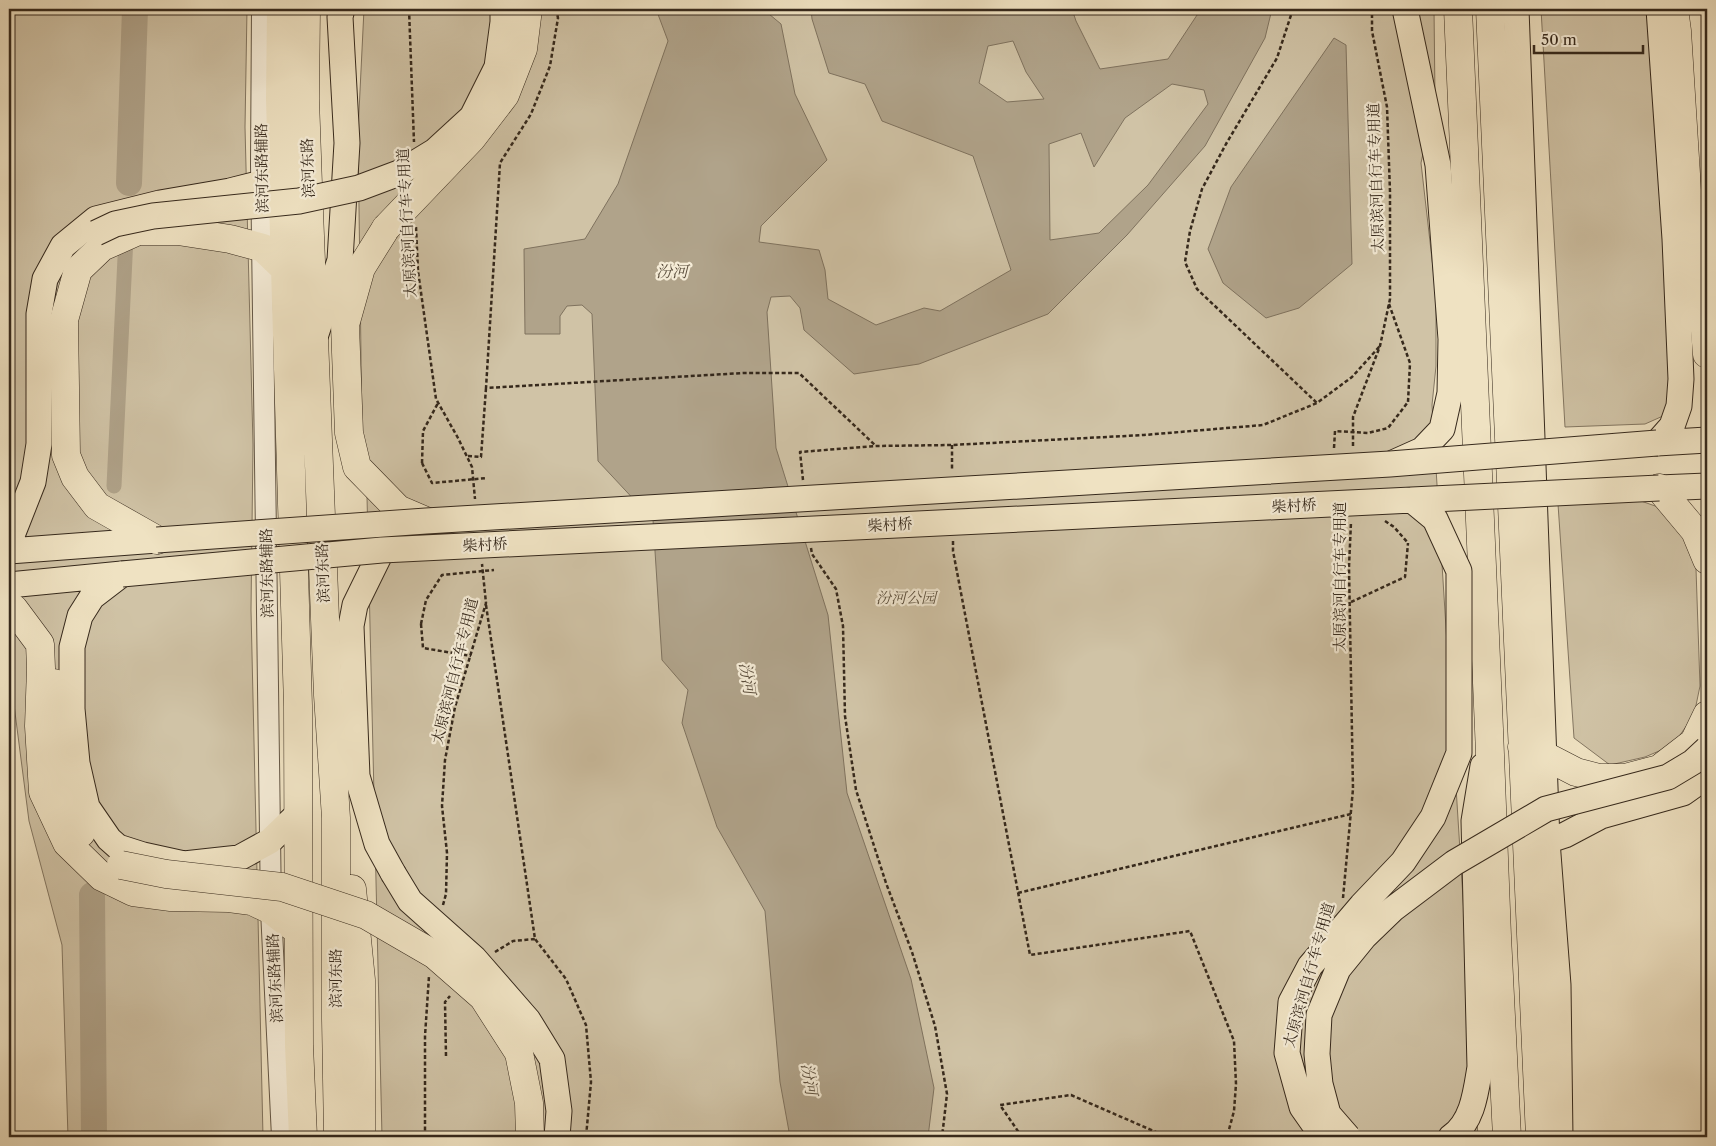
<svg xmlns="http://www.w3.org/2000/svg" width="1716" height="1146" viewBox="0 0 1716 1146" font-family="'Libre Caslon Text','Noto Serif SC',serif">
<style>
.green{fill:#d0c3a6;stroke:#837661}
.water{fill:#b0a38a;stroke:#7f725e;fill-rule:evenodd}
.lines{fill:none;stroke-linecap:round;stroke-linejoin:round}
.canal{stroke:#b0a38a;stroke-width:15}
.river{stroke:#b0a38a;stroke-width:26}
.minor-casing{stroke:#645746;stroke-width:22}
.major-casing{stroke:#36291c;stroke-width:27}
.highway-casing{stroke:#36291c;stroke-width:29}
.path{stroke:#36291c;stroke-width:2.5;stroke-dasharray:4 2.5;stroke-linecap:butt}
.minor{stroke:#f5ecd7;stroke-width:20}
.major{stroke:#efe2c2;stroke-width:25}
.highway{stroke:#efe2c2;stroke-width:28}
.major-bridge-casing{stroke:#36291c;stroke-width:27;stroke-linecap:butt}
.highway-bridge-casing{stroke:#36291c;stroke-width:29;stroke-linecap:butt}
.path-bridge{stroke:#36291c;stroke-width:2.5;stroke-dasharray:4 2.5;stroke-linecap:butt}
.major-bridge{stroke:#efe2c2;stroke-width:25}
.highway-bridge{stroke:#efe2c2;stroke-width:28}
.labels{text-anchor:middle;stroke-width:4.5;stroke-linejoin:round;paint-order:stroke}
.street-label{font-size:15px;fill:#36291c;stroke:#f5ecd7}
.park-label{font-size:15px;font-style:italic;fill:#5c503e;stroke:#f5ecd7}
.water-label{font-size:16px;font-style:italic;fill:#5b4e3d;stroke:#f5ecd7}
</style>
<rect width="100%" height="100%" fill="#efe2c2"/>
<filter id="stains"><feTurbulence type="fractalNoise" baseFrequency=".004" numOctaves="4"/><feColorMatrix values="0 0 0 0 .2 0 0 0 0 .09 0 0 0 0 .02 0 0 0 .5 -.17"/></filter>
<radialGradient id="worn" r=".72"><stop offset=".6" stop-color="#630" stop-opacity="0"/><stop offset="1" stop-color="#630" stop-opacity=".3"/></radialGradient>
<path class="green" d="M9,9H247L245,127L253,445L251,610L263,1137H68L62,945L29,821L9,666Z
M364,9H1434L1435,98L1421,163L1436,294V366L1432,405L1478,1137H382L366,454L362,430L358,132Z
M1541,9H1648L1674,381L1663,416L1645,424L1565,427Z
M1638,500L1661,508L1689,546L1696,569L1700,686L1694,715L1673,745L1645,757L1610,765L1574,738L1558,504Z"/>
<path class="water" d="M656,9H763L781,24L795,94L827,160L761,226L759,242L819,250L825,270L828,299L876,325L924,308L940,311L1011,270L973,156L882,121L865,84L829,73L812,19L811,9H1072L1076,21L1100,69L1168,59L1201,9H1272L1265,38L1205,146L1127,235L1048,314L919,364L854,374L804,330L800,308L790,296L771,297L767,312L776,448L828,615L847,793L911,979L934,1088L928,1137H790L780,1082L765,911L717,827L682,723L688,690L662,660L653,520L598,461L592,314L582,305L567,306L560,316V334H525L524,249L585,239L618,184L668,41ZM1013,41L1026,72L1044,99L1007,102L979,83L988,46ZM1172,84L1204,90L1208,104L1148,185L1099,233L1050,240L1049,144L1081,133L1094,167L1125,118Z
M1334,38L1346,45L1352,264L1299,308L1266,318L1223,283L1208,249L1231,187Z"/>
<g class="lines">
<path class="canal" d="M114,486L126,237"/>
<path class="river" d="M129,183L135,9
M92,895L94,1137"/>
<defs>
<path id="minor" d="M262,9L261,164L271,910L282,1137"/>
<path id="major" d="M1516,9L1547,841L1558,985L1560,1137
M316,334L340,260L347,143L340,17L342,9
M1657,443L1672,426L1679,406L1681,379L1675,239L1659,9
M1657,443L1707,440
M1393,463L1422,450L1442,429L1450,393L1451,339L1438,165L1405,9
M1659,488L1707,486
M9,543L33,482L39,444V314L45,279L63,246L96,219L160,203L230,191L262,183L281,146
M382,550L355,605L351,626L357,776L377,844L393,873
M9,551L157,540
M122,574L92,597L80,616L72,647V709L77,763L87,807L109,839L118,847L143,855L184,864L239,858L270,841L298,814
M9,585L122,574
M1547,841L1565,835L1601,816L1683,793L1707,776
M1451,1137C1473,1122 1476,1091 1480,1067L1474,821L1483,766"/>
<path id="highway" d="M281,9L280,99L298,706L299,1045L303,1137
M306,9L305,99L308,185L328,695L336,818V1019L338,1137
M1458,9L1489,729L1497,936L1507,1137
M1490,9L1540,1137
M1674,9L1677,31L1690,238L1704,319
M386,228L361,268L345,325L349,433L357,467L398,509L426,521
M1705,301L1704,319L1707,354
M1659,488L1695,531L1707,560
M157,540L97,506L75,477L66,455L64,320L78,270L102,247L138,231H178L230,239L263,248L285,269
M9,605L14,609L40,644L41,668L39,726L43,792L67,843L102,877L133,892L171,897L229,898L252,901L271,910L298,931
M54,683L65,788L70,814L81,833
M1522,747L1545,756L1576,772L1599,778H1625L1659,769L1694,742L1707,715
M352,889L361,980V1137"/>
</defs>
<use href="#minor" class="minor-casing"/>
<use href="#major" class="major-casing"/>
<use href="#highway" class="highway-casing"/>
<path class="path" d="M409,9L414,142
M556,9L558,18L550,66L531,114L500,163L486,388L743,373H799L876,446
M1293,9L1277,58L1226,144L1202,189L1190,231L1185,262L1197,289L1317,403
M416,227L418,271L436,399L458,438L472,467L475,499
M1389,304L1410,363L1408,402
M952,445V471
M1353,446V417L1380,346L1390,299V192L1387,107L1372,31V9
M468,456L481,457L486,388
M422,463L423,431L438,403
M803,480L800,452L876,446L952,445L1144,435L1263,425L1317,403L1352,377L1380,346
M953,541V551L1030,955L1190,931L1234,1041L1236,1084L1234,1111L1227,1137
M811,548L812,554L836,589L843,626L845,716L856,790L886,883L912,952L935,1026L947,1094L942,1137
M1351,602L1405,577L1408,543
M486,605L535,939L566,979L586,1025L591,1082L586,1137
M421,624L423,648L471,656
M1018,893L1351,814
M1343,898L1353,789L1349,567L1351,522
M443,905L446,894L447,853L442,806L445,760L455,707L486,603L482,564
M495,952L513,941L535,939
M446,1056L445,1002L450,996
M425,1137V1036L429,976
M1022,1137L1000,1105L1071,1095L1165,1136L1176,1137"/>
<use href="#minor" class="minor"/>
<use href="#major" class="major"/>
<use href="#highway" class="highway"/>
<defs>
<path id="major-bridge" d="M96,233L115,224L153,216L299,201L359,188L399,173L435,151L472,117L497,67L503,22V9
M157,540L426,521L1390,464L1657,443
M122,574L382,550L1659,488
M393,873L410,901L474,958L528,1020L552,1059L559,1111L557,1137
M1323,1137L1302,1107L1287,1053L1291,1002L1310,966L1362,905L1403,862L1433,817L1459,753V571L1435,519L1412,500
M1348,1137L1328,1114L1320,1084L1317,1054L1319,1015L1338,969L1364,937L1393,909L1454,863L1546,809L1668,777L1693,762L1707,749"/>
<path id="highway-bridge" d="M386,228L472,138L505,95L523,49L528,9
M121,865L166,874L282,887L366,915L435,955L483,997L519,1053L529,1103L530,1137"/>
</defs>
<use href="#major-bridge" class="major-bridge-casing"/>
<use href="#highway-bridge" class="highway-bridge-casing"/>
<path class="path-bridge" d="M1334,448L1335,431L1368,433L1388,428L1408,402
M422,463L432,483L487,478
M1385,521L1394,527L1408,543
M421,624L426,600L442,575L494,570"/>
<use href="#major-bridge" class="major-bridge"/>
<use href="#highway-bridge" class="highway-bridge"/>
</g>
<g class="labels">
<g class="street-label">
<text transform="translate(262 168) rotate(-91)" y="5">滨河东路辅路</text>
<text transform="translate(308 168) rotate(-92)" y="5">滨河东路</text>
<text transform="translate(1376 178) rotate(-92)" y="5">太原滨河自行车专用道</text>
<text transform="translate(407 223) rotate(-93)" y="5">太原滨河自行车专用道</text>
<text transform="translate(1294 506) rotate(-3)" y="5">柴村桥</text>
<text transform="translate(890 525) rotate(-3)" y="5">柴村桥</text>
<text transform="translate(485 545) rotate(-3)" y="5">柴村桥</text>
<text transform="translate(267 573) rotate(-91)" y="5">滨河东路辅路</text>
<text transform="translate(323 573) rotate(-92)" y="5">滨河东路</text>
<text transform="translate(1340 577) rotate(-90)" y="5">太原滨河自行车专用道</text>
<text transform="translate(455 671) rotate(-76)" y="5">太原滨河自行车专用道</text>
<text transform="translate(1309 975) rotate(-74)" y="5">太原滨河自行车专用道</text>
<text transform="translate(275 978) rotate(-93)" y="5">滨河东路辅路</text>
<text transform="translate(336 978) rotate(-90)" y="5">滨河东路</text>
</g>
<g class="park-label">
<text x="906" y="603">汾河公园</text>
</g>
<g class="water-label">
<text x="672" y="277">汾河</text>
<text transform="translate(748 678) rotate(81)" y="6">汾河</text>
<text transform="translate(810 1079) rotate(81)" y="6">汾河</text>
</g>
</g>
<rect width="1716" height="1146" fill="none" stroke="#efe2c2" stroke-width="30"/>
<rect x="10" y="10" width="1696" height="1126" fill="none" stroke="#36291c" stroke-width="2.5"/>
<rect x="15" y="15" width="1686" height="1116" fill="none" stroke="#36291c"/>
<path d="M1534 45v8h109v-8" fill="none" stroke="#36291c" stroke-width="2.5"/>
<text x="1541" y="45" font-size="15" fill="#36291c" stroke="#f5ecd7" stroke-width="4" paint-order="stroke">50 m</text>
<rect width="100%" height="100%" filter="url(#stains)"/>
<rect width="100%" height="100%" fill="url(#worn)"/>
</svg>
